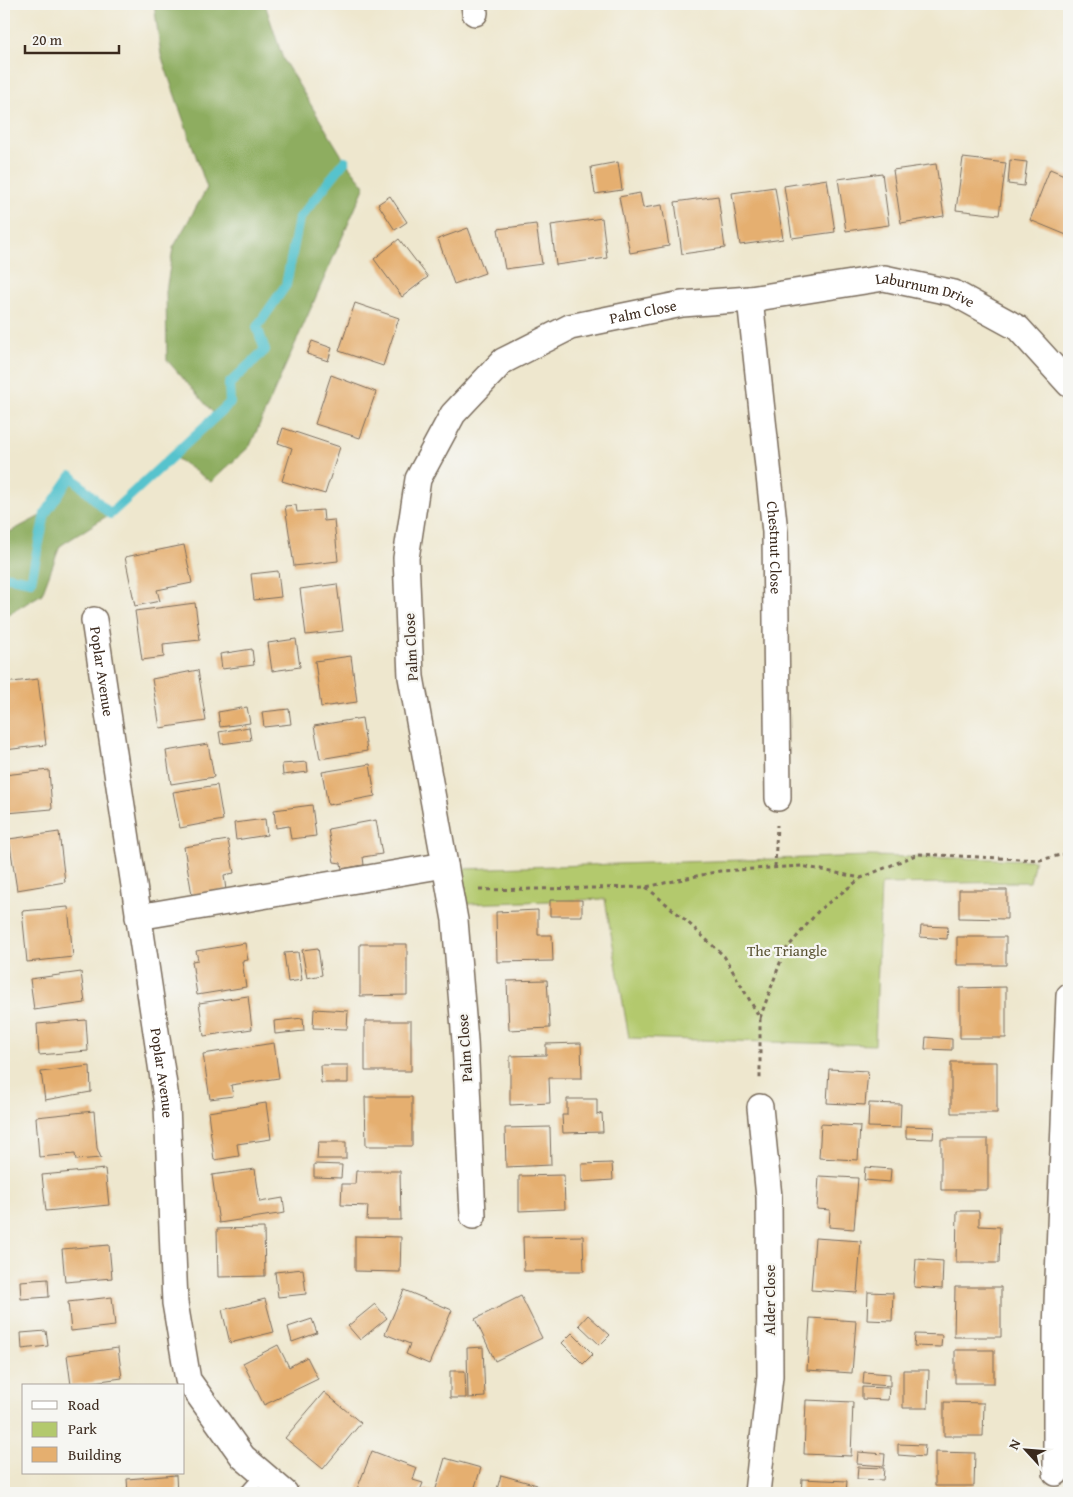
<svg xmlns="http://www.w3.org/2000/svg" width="1073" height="1497" viewBox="0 0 1073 1497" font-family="'Gentium Book Plus',serif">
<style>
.green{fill:#b3c96d;stroke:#777a46}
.forest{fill:#8ead60;stroke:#646c3f}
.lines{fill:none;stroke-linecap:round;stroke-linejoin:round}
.stream{stroke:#56c3cd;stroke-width:10}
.building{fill:#e5af6f}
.service-casing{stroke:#7a6c5c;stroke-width:15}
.minor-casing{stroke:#7a6c5c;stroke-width:28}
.path{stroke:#7a6c5c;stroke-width:3;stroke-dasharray:4 4;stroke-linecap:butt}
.service{stroke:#fff;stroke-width:12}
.minor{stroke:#fff;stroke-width:25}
.labels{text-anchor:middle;stroke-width:4.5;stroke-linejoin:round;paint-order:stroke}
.street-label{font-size:15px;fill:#3b2a1e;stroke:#f6f6f2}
.park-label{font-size:15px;fill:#595232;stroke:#f6f6f2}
</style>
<rect width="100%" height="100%" fill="#f6f6f2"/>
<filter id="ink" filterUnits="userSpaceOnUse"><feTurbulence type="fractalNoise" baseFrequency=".02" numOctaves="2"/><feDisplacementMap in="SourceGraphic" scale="10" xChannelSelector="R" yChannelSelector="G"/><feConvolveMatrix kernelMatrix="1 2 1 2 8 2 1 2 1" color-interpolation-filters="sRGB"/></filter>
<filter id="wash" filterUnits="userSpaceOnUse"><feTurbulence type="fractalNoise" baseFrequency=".0096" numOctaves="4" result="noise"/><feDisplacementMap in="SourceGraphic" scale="20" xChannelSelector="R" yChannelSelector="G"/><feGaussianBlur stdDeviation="1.12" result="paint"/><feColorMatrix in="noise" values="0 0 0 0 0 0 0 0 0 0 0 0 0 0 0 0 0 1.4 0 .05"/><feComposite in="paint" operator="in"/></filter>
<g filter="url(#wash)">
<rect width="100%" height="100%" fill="#eee7ce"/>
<path class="green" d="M869,856L1035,860L1030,882L881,884L875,1045L629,1038L605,899L466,904L461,869Z"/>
<path class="forest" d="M154,4H265L283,59L345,161L365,186L250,446L211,482L173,456L216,416L167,360L166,291L173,248L207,188L161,55Z
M71,476L110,514L60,546L42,594L4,617V535L44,514Z"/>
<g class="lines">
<path class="stream" d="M4,576L31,581L45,514L71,476L110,514L230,403L229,384L265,350L257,327L286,285L299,219L345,161"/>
</g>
<g id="blocks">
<path class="building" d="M963,158L1006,163L999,215L956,210Z
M1010,160L1027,162L1024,186L1008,184Z
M618,162L622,190L595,194L591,167Z
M936,164L944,216L901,223L893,170Z
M1050,169L1069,177V236L1030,220Z
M882,173L889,225L846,231L838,179Z
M827,179L835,232L792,238L784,186Z
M775,187L783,239L740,245L732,193Z
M640,193L643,208L662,205L669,246L630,253L619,197Z
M390,196L407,222L395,230L378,204Z
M718,196L725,248L682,254L675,202Z
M602,218L607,258L556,265L551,225Z
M536,224L542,264L505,269L498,229Z
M468,228L485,273L454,284L438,239Z
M399,239L428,277L402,297L374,259Z
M355,303L399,318L383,366L339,351Z
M312,341L332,348L328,361L307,354Z
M331,375L376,392L360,438L315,424Z
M283,428L340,447L325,494L282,481L292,448L278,443Z
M296,505L297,512L323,510L324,521L334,520L338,561L294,566L285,506Z
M184,545L192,583L157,590L160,601L135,606L125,557Z
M278,571L281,597L254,600L251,574Z
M337,584L343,631L306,635L300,589Z
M195,603L200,640L163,644L164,657L142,660L135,611Z
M296,639L300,667L272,671L268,643Z
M252,649L254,665L222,669L220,654Z
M351,656L357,702L321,707L315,661Z
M198,670L206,721L160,728L152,679Z
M38,679L46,745L5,750L4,683Z
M247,707L250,723L220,727L218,712Z
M289,709L291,724L264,727L262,712Z
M362,718L367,751L320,759L314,726Z
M249,727L251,740L221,744L219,732Z
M208,744L214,777L171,784L166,751Z
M307,762L308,772L283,775L282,764Z
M370,764L375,796L328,805L322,772Z
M49,770L52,809L7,813L4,775Z
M217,785L223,820L180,828L173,792Z
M312,805L316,836L291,839L289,826L276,828L274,810Z
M265,819L267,835L236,840L234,823Z
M376,820L382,854L363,857L364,865L342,869L341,863L334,862L328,829Z
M59,832L65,882L17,890L9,839Z
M228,840L234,873L224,875L226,890L192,895L184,847Z
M959,890H1007V919L959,918Z
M550,900H582V916H550Z
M68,907L73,957L27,962L22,911Z
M538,910V935H552L553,961L497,962L496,912Z
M921,926L948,927L947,939L920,937Z
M957,937H1006V965H957Z
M245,943L248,960L242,961L246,987L197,995L192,961L198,960L196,951Z
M360,944H407V995L360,996Z
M318,948L322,975L307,978L302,950Z
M298,952L302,980L288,982L284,953Z
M81,972L85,1003L34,1010L30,979Z
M547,980L550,1028L509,1030L507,981Z
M1006,987V1038H960V988Z
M248,996L252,1029L204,1036L199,1003Z
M314,1009L348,1011L347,1029L313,1028Z
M303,1018L304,1031L275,1034L274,1021Z
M86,1020L88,1051L39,1055L37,1024Z
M365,1021H411V1071H365Z
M926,1037L952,1039V1050L925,1049Z
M274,1043L279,1078L231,1085L233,1096L210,1099L203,1054Z
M581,1043L582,1078H549L550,1103L510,1105V1056L546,1055V1044Z
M951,1062H997V1113H951Z
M320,1065H348V1083H321Z
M90,1066L91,1092L45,1100L41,1072Z
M829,1069L868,1071L865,1105L827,1103Z
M365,1097H412V1146H366Z
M567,1099H597V1115L602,1113L603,1132L563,1133L562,1115H567Z
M266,1103L271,1139L237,1144L239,1156L214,1160L208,1112Z
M869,1103L901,1104L900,1128L868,1127Z
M94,1111L97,1148L101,1158L76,1160L75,1154L39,1157L36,1117Z
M821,1124L860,1126L858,1160L819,1158Z
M906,1126L934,1127L933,1139L906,1138Z
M550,1127L551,1165L506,1167L505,1128Z
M941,1139H988V1190H941Z
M318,1142H346V1159H317Z
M612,1163L613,1180L582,1182V1164Z
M314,1164L342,1165L341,1178L314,1177Z
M865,1167L891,1169L890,1182L864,1180Z
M105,1169L109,1205L46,1211L42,1175Z
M255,1169L260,1202L283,1198L285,1213L219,1223L212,1175Z
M356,1171H400L401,1220H367L368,1206L341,1205L342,1184H355Z
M564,1175L565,1209L519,1211V1176Z
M819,1176L858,1178L854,1229L829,1227L830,1210L817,1209Z
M957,1211H979V1226L1000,1227L999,1263H956Z
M264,1228L265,1276L218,1277L217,1229Z
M355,1236L401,1237L400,1272L355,1271Z
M583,1236L584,1271H524L523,1237Z
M815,1238L861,1241L857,1293L811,1290Z
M109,1245L112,1278L65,1282L62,1249Z
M916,1259L943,1261L942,1289L914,1287Z
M303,1269L306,1294L278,1297L275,1272Z
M48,1279L49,1297L21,1299L20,1281Z
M955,1287H1001V1337H954Z
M404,1290L452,1310L429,1364L406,1354L410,1344L385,1334Z
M868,1292L893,1293L892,1321L867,1320Z
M521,1296L542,1338L495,1361L475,1319Z
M112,1297L115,1326L71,1331L68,1302Z
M265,1299L274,1332L230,1343L222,1310Z
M375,1304L387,1318L360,1340L348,1326Z
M588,1315L610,1335L600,1345L579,1325Z
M810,1318L856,1321L852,1373L807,1370Z
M312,1319L317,1333L292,1342L288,1327Z
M46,1331L48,1346L22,1349L21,1333Z
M572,1333L593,1354L583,1364L562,1343Z
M915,1334L942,1335L941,1347L914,1346Z
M278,1345L289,1367L307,1357L318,1379L264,1405L243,1363Z
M483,1347L485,1397L468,1398L467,1348Z
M118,1348L122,1378L71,1385L67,1355Z
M955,1350H994V1383H955Z
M903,1370H929L928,1408H903Z
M450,1371H465L466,1398H450Z
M864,1372L890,1374V1386L863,1384Z
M862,1387L889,1388L888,1400L862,1399Z
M324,1392L361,1423L323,1469L285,1438Z
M806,1400L853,1402L851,1456L804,1454Z
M944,1402L984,1403L983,1436H944Z
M898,1444L925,1445L924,1457L898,1455Z
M372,1451L417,1468L413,1480L423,1483L419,1493H368L357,1489Z
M858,1452L885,1454L884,1466L857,1464Z
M935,1452L975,1453L974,1486H935Z
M445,1458L481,1468L473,1493H423L424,1489L435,1492Z
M858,1467L884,1468L883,1480L857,1479Z
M176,1475L177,1493H128L127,1479Z
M501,1475L537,1485L535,1493H496Z
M802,1479L847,1481L846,1493H801Z"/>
</g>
</g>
<g filter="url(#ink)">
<use href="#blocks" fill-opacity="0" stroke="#7a6c5c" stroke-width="1"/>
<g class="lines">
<defs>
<path id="service" d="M246,1493L263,1474"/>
<g id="minor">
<path d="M474,4L475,13"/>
<path id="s1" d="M750,299L775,532L778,798"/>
<path id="s2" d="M94,620L167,1105L175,1303L188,1380L243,1457L285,1493"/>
<path d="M138,917L445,865"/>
<path id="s3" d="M473,1216L465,1041L455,920L411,677L406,558L418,479L453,414L503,361L570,327L682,304L750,299L884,278L954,293L1018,328L1069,384"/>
<path d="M1056,1473V1329L1069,996"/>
<path d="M757,1493L770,1376L769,1197L760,1107"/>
</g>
</defs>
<use href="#service" class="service-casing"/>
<use href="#minor" class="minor-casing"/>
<path class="path" d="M775,867L777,825
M646,887L683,918L724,956L760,1018V1079
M479,890L646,887L720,871L802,866L861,878L918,854L1040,860L1069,853
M760,1018L784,952L820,909L860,879"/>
<use href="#service" class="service"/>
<use href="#minor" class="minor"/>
</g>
</g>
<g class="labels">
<g class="street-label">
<text dy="5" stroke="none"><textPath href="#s3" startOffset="1325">Laburnum Drive</textPath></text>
<text dy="5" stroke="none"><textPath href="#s3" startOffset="1039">Palm Close</textPath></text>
<text dy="5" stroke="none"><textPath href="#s1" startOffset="250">Chestnut Close</textPath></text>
<text transform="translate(411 647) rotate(-93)" y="5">Palm Close</text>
<text dy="5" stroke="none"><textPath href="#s2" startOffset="52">Poplar Avenue</textPath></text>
<text transform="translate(465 1048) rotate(-94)" y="5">Palm Close</text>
<text dy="5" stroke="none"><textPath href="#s2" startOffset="458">Poplar Avenue</textPath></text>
<text transform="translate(770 1300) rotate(-90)" y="5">Alder Close</text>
</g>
<g class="park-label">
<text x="787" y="956">The Triangle</text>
</g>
</g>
<rect width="1073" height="1497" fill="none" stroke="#f6f6f2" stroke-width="20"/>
<rect x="22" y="1384" width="162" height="90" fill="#f6f6f2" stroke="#aba49d"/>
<rect x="32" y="1401" width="25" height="8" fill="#ffffff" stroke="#aba49d"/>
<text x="68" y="1410" font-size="15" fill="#3b2a1e">Road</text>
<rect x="32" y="1422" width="25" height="15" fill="#b3c96d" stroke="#aba49d"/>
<text x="68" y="1434" font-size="15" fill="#3b2a1e">Park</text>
<rect x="32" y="1447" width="25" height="15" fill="#e5af6f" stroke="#aba49d"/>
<text x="68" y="1460" font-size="15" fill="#3b2a1e">Building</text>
<g transform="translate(1026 1450) rotate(296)" stroke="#f6f6f2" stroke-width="4" paint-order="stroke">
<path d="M0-4L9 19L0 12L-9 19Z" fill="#3b2a1e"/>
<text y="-8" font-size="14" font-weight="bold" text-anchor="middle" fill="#3b2a1e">N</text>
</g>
<path d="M25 45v8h94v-8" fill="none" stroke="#3b2a1e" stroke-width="2.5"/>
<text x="32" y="45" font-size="15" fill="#3b2a1e" stroke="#f6f6f2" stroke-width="4" paint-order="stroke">20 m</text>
</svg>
